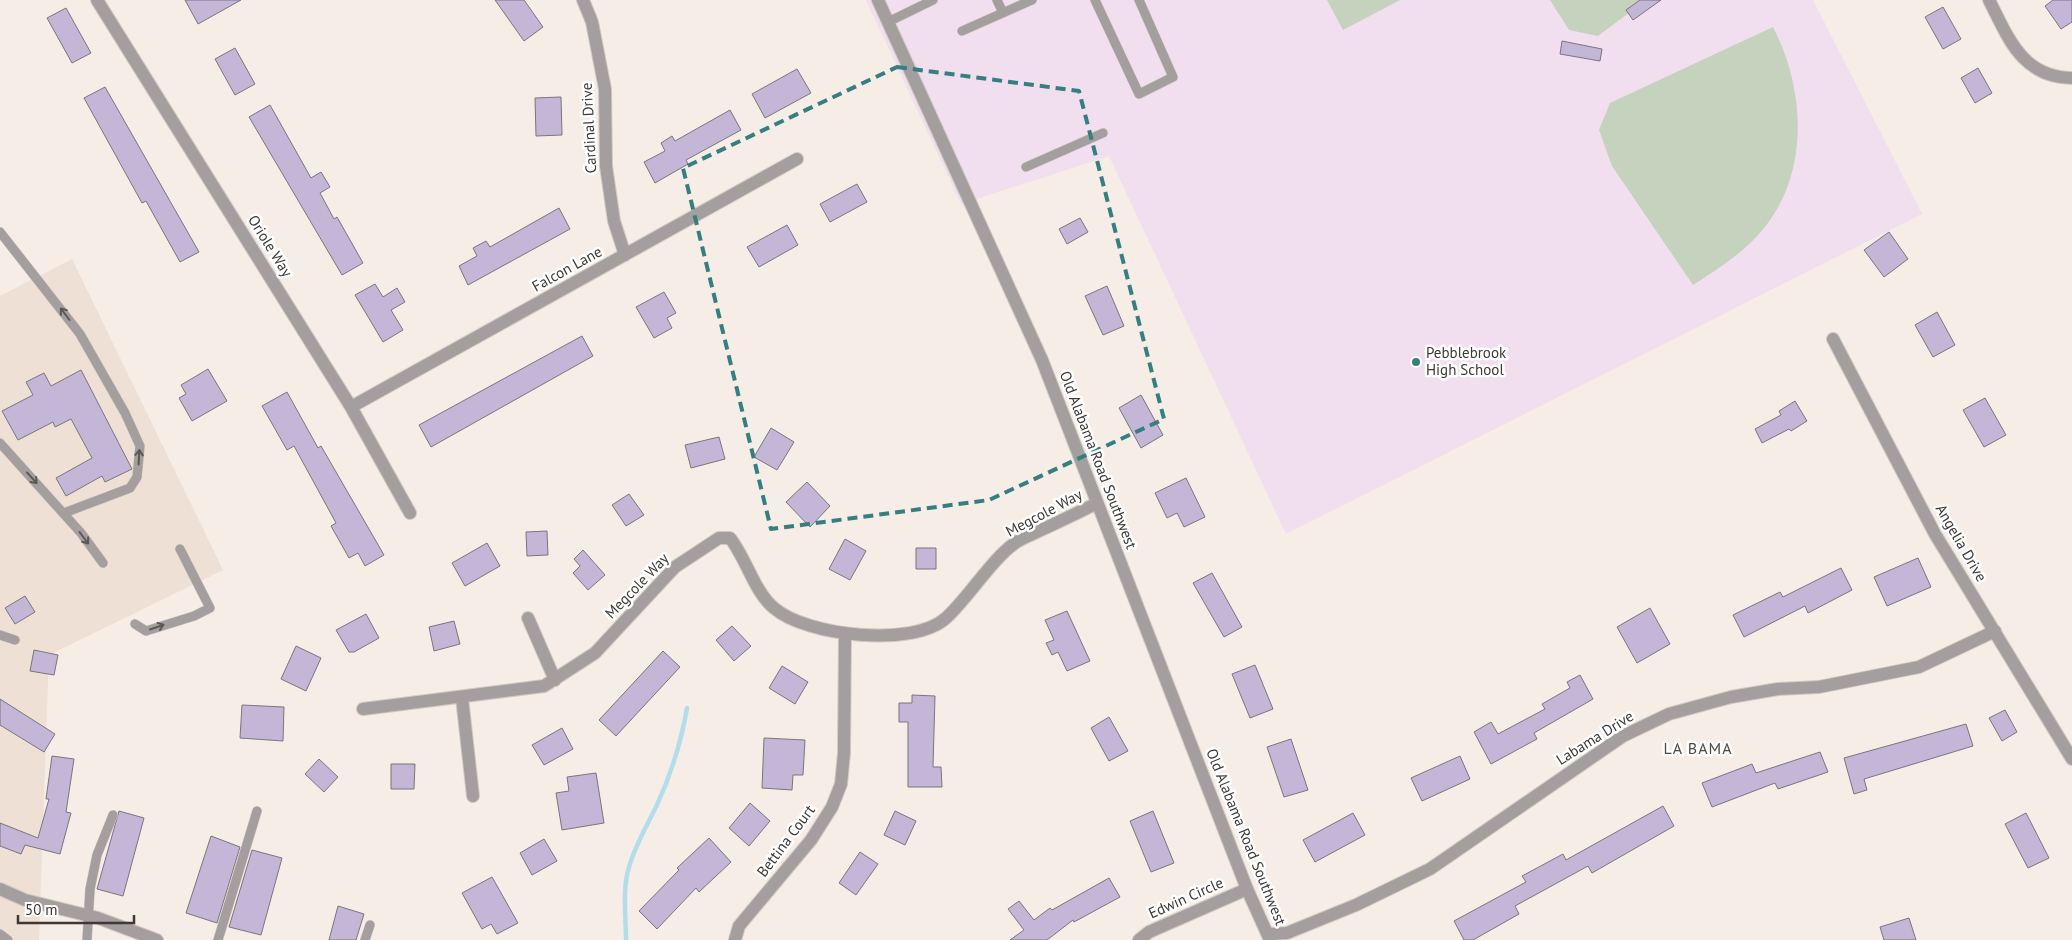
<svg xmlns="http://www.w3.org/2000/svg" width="2072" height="940" viewBox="0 0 2072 940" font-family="'PT Sans',sans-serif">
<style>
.built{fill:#eee0d4}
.education{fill:#f1deef}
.green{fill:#c4d2be}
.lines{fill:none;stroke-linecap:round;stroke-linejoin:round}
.stream{stroke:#b4ddeb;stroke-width:4.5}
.building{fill:#c3b6d6;stroke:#79767e}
.service-casing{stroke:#d0c9c3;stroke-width:10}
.minor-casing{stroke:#d0c9c3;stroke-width:14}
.tertiary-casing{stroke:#d0c9c3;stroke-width:14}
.service{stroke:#a49f9e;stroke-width:9}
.minor{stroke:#a49f9e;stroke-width:12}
.tertiary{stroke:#a49f9e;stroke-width:12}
.oneway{stroke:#5b5855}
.marked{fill:none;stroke:#357e81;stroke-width:4;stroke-dasharray:10 6;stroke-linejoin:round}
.poi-dot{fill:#357e81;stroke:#fff;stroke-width:2}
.labels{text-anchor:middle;stroke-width:5;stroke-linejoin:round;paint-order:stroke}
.street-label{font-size:15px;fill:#3c3936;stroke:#fff}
.poi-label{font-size:15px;fill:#3c3936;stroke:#fff;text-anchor:start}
.neighbourhood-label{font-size:16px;letter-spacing:1px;fill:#514a44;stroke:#fff}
</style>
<rect width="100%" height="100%" fill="#f5ede6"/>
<path class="built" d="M72,259L223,570L49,655L39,940H0V296Z"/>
<path class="education" d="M866,0H1813L1922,214L1286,534L1109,156L961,204Z"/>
<path class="green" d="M1327,0H1400L1343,30Z
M1550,0H1646L1598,36L1569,30Z
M1773,27C1805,89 1810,171 1764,228C1745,252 1718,269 1693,285L1612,166L1599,130L1610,103Z"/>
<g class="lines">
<path class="stream" d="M626,940C626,916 622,890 629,867C635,846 646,827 656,807C671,775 681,743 687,708"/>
</g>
<path class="building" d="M185,0H241L198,24Z
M495,0H524L543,27L524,41Z
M1640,0H1661L1633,20L1626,10Z
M2053,0H2072V22L2061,29L2045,6Z
M1943,7L1961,39L1943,49L1925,17Z
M66,8L91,53L72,63L47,18Z
M1562,41L1602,49L1600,61L1560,54Z
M235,48L255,84L235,95L215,59Z
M1978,68L1992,93L1975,103L1961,78Z
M797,69L811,93L765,118L752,94Z
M105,87L199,252L180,262L146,201L142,203L84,98Z
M561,97L562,135L536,136L535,98Z
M270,105L311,178L321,172L330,187L320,193L334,219L337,217L363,263L342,275L249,117Z
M730,110L741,130L686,160L688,164L655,183L644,162L665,151L661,143L672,136L675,141Z
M857,184L867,202L830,222L820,204Z
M559,208L570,229L468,285L459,266L477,256L473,248L486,241L490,247Z
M1080,218L1088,232L1067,244L1059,229Z
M787,225L798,245L759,267L747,247Z
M1889,232L1908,259L1884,277L1864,250Z
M375,284L383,297L397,288L405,302L391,310L403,330L383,342L355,295Z
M1107,286L1124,326L1103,335L1085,296Z
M664,292L676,313L667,318L672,328L654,338L636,307Z
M1937,312L1955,345L1933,357L1915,325Z
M582,336L593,356L431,447L419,425Z
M208,369L227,401L192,421L179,398L186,394L181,385Z
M81,370L132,469L105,482L102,476L66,496L56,478L92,458L71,419L55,427L53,422L18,440L2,411L33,395L26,382L44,373L51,386Z
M287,392L318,448L321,446L384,555L365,566L358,553L349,558L331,526L336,523L294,446L287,450L262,406Z
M1141,395L1163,435L1141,448L1119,408Z
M1985,398L2006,435L1984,447L1963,410Z
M1795,401L1807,421L1791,431L1789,429L1762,443L1755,429L1781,415L1779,411Z
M771,428L794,442L777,470L754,457Z
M719,437L725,459L691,468L685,445Z
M1186,478L1205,517L1184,527L1177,513L1167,518L1155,493Z
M807,482L830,506L810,527L786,502Z
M629,494L644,515L626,526L612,505Z
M547,531L548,555L527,556L526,532Z
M845,539L866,551L850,580L829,569Z
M487,543L500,566L465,586L452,563Z
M916,548H936V569H916Z
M583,550L605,575L588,590L573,573L580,566L574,559Z
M1918,558L1931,587L1887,606L1874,577Z
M1841,568L1852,590L1808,613L1805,606L1744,637L1733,615L1780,592L1783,597Z
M1212,573L1242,627L1224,637L1193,583Z
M25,596L35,612L15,624L5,608Z
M1650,608L1670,644L1637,663L1617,627Z
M1067,611L1090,661L1067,671L1058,652L1052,655L1046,643L1054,640L1045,620Z
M366,614L379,638L354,652H349L336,630Z
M454,621L460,644L434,651L429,627Z
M732,626L751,646L734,661L716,640Z
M296,646L321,658L306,691L281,679Z
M34,650L58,655L54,675L30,671Z
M663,651L680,667L616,736L599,720Z
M1255,665L1273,709L1250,718L1232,674Z
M782,666L808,682L795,704L769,688Z
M1580,675L1593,699L1534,733L1537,739L1491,764L1474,732L1491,722L1498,734L1545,709L1542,704L1570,688L1567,682Z
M912,695L935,696L933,767H941L942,787H908V722H899V703H912Z
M0,699L55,734L44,752L0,725Z
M242,705L284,707L283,741L240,738Z
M2005,710L2017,732L2002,741L1989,718Z
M1109,717L1128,751L1109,761L1091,728Z
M1966,724L1973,746L1864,779L1867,790L1854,794L1844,758Z
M562,728L573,749L544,765L532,745Z
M764,738L805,740L803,775H793L792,790L762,788Z
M1291,739L1308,790L1284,797L1267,747Z
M1820,752L1828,772L1778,789L1775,783L1712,807L1702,783L1752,764L1756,773Z
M52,756L74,759L66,812L71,813L60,854L25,845L21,854L0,846V823L38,838L49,799H46Z
M1460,756L1470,779L1422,801L1411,778Z
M319,759L338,777L324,792L305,774Z
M391,764H415L414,789H391Z
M596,773L604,823L562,830L556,793L569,791L567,777Z
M750,803L770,821L749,846L729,828Z
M1663,806L1674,826L1592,873L1588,866L1515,906L1519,914L1473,940H1464L1454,921L1526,882L1522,876L1563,854L1566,860Z
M119,811L144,818L123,896L97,889Z
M895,811L916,821L905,845L884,835Z
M1153,811L1174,863L1151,872L1130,821Z
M1353,813L1365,835L1315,862L1303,840Z
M2026,813L2049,858L2028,868L2005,824Z
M211,836L240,847L217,923L186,913Z
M709,838L731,862L699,892L696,888L657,929L639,911L679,870L677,868Z
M544,839L557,861L532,875L520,853Z
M252,850L282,858L261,935L229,927Z
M860,852L878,864L856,895L839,883Z
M492,877L518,923L497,934L491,924L482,929L462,893Z
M1109,878L1120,897L1074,922L1073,920L1047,940H1010L1024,930L1008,909L1019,901L1034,920L1050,908L1052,910Z
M338,906L364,914L356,940H329Z
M1909,918L1916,940H1884L1880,927Z"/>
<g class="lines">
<defs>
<path id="service" d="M997,0L1003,13
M1095,0L1139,94L1173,77L1139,0
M888,22L933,0
M962,31L1032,0
M1026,167L1103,133
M0,232L80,334L125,413L140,446L137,477L130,488L64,513
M0,443L81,533L103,563
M135,624L146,631L194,616L210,608L180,549
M0,635L15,640
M0,934L8,940
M87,940L90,889L97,855L113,815
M218,940L257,811
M365,940L370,925"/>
<path id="minor" d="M97,0L351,407L410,513
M583,0L592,22L605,89L606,166L614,221L625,255
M1989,0C2009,39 2022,77 2072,78
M1833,339L1935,534L2072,759
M351,407L797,159
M528,618L555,680
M462,698L473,796
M363,709L544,686L595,653L675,567L719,538H730C746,558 755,593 774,608C806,636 913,648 946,618C969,597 991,560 1015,543C1022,538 1031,535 1039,531C1058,522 1078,513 1097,503
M0,889L25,900L98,918L157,940
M1268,934L1287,933L1356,905L1430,869L1623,736L1669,714L1731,697L1778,689L1819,687L1919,667L1995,631
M735,940L739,926L811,840L832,807L841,784L844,753L845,633
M1139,940L1149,932L1247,889"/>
<path id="tertiary" d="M878,0L1042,360L1247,889L1270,940"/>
</defs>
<use href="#service" class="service-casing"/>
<use href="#minor" class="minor-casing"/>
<use href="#tertiary" class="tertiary-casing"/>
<use href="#service" class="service"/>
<use href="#minor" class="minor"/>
<use href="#tertiary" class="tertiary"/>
</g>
<defs><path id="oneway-shaft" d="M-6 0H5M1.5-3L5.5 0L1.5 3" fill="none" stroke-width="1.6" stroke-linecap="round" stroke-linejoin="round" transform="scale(1.25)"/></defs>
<g class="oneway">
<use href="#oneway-shaft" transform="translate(65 314) rotate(-127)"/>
<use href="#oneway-shaft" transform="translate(139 457) rotate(-87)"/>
<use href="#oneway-shaft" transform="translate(32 478) rotate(48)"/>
<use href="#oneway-shaft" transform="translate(84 538) rotate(53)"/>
<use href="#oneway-shaft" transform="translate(157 627) rotate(-19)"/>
</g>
<path class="marked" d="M897,67L1079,91L1164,419L989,500L771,529L683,168Z"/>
<circle class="poi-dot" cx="1416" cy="362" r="5"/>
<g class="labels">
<g class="street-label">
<text transform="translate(589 128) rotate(-93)" y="5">Cardinal Drive</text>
<text transform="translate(270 246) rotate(58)" y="5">Oriole Way</text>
<text transform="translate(567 269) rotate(-29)" y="5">Falcon Lane</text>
<text transform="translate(1098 460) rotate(69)" y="5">Old Alabama Road Southwest</text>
<text transform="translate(1044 513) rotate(-28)" y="5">Megcole Way</text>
<text transform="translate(1961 543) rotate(60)" y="5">Angelia Drive</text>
<text transform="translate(637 586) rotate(-46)" y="5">Megcole Way</text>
<text transform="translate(1595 738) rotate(-32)" y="5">Labama Drive</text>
<text transform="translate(1246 837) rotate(68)" y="5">Old Alabama Road Southwest</text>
<text transform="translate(786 841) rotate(-53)" y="5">Bettina Court</text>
<text transform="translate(1186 898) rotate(-24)" y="5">Edwin Circle</text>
</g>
<g class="poi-label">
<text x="1426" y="358">Pebblebrook<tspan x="1426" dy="17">High School</tspan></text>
</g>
<g class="neighbourhood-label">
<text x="1698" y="754">LA BAMA</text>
</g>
</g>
<path d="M18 915v8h116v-8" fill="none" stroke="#3c3936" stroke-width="2.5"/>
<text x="25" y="915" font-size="15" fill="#3c3936" stroke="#ffffff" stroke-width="4" paint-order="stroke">50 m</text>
</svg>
